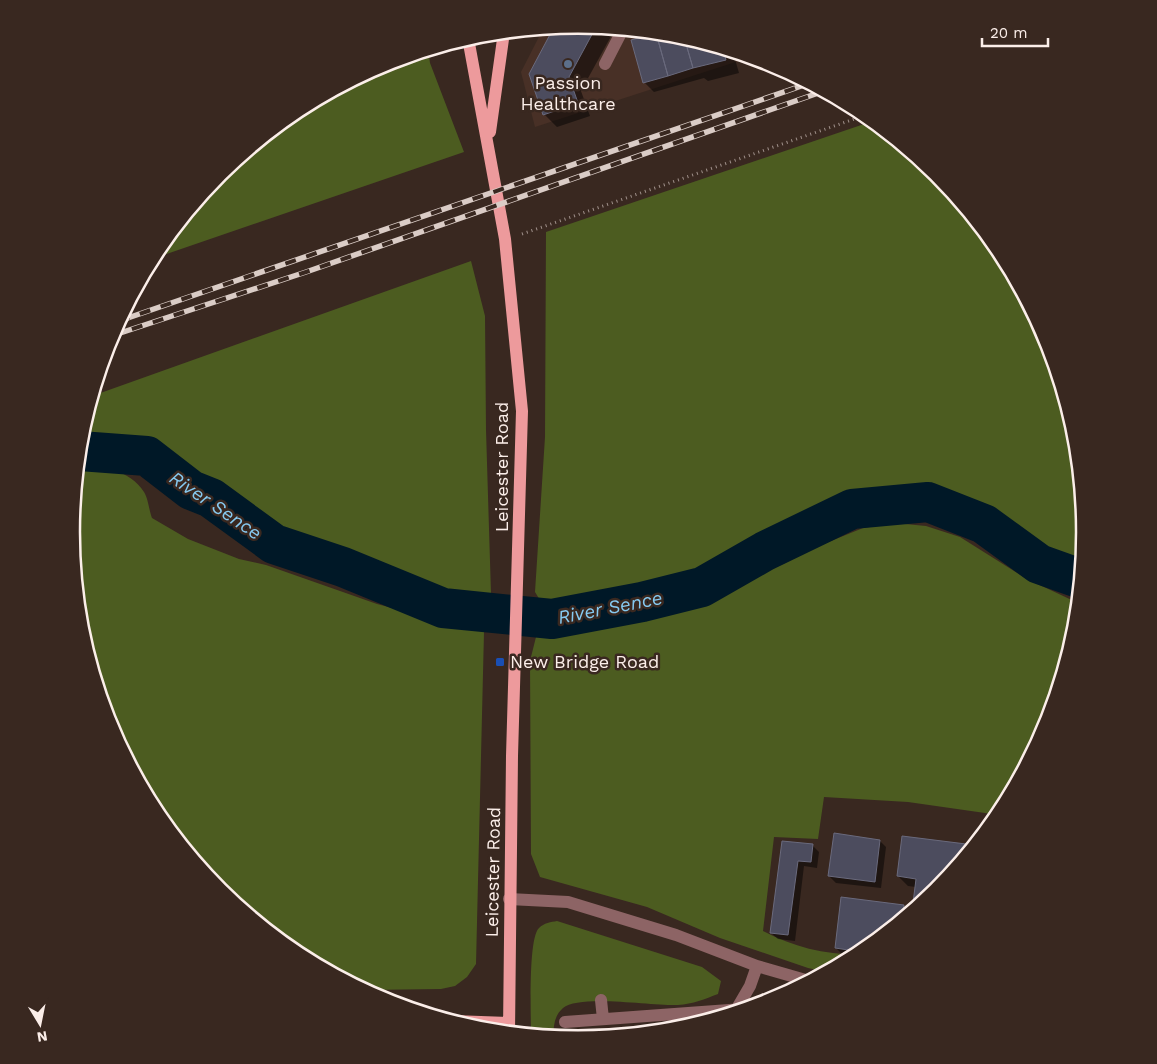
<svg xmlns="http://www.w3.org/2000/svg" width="1157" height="1064" viewBox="0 0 1157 1064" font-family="'Work Sans',sans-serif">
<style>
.built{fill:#483026}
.green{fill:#4c5c20}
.shadow{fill:#0007}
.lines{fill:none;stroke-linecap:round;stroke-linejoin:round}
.river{stroke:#001827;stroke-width:40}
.building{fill:#4c4c5e;stroke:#6a6a7d}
.path{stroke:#a0918b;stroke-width:3;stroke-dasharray:1 4;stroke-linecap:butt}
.minor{stroke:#8d6465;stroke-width:12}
.major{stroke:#ed9a9c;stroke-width:12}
.rail-casing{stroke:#daccc6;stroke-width:5.5}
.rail{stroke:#392820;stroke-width:4;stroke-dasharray:11;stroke-linecap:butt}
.service-dot{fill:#5c6f8a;stroke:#392820;stroke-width:2}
.transit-dot{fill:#1a4fb4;stroke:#392820;stroke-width:2}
.labels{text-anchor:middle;stroke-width:5;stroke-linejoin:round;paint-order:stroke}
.poi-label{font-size:18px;fill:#fbeee9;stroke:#392820}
.street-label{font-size:18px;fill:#fbeee9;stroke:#392820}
.water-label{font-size:19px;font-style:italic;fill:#86caf1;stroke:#392820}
.rim{fill:none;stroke:#fbeee9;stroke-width:2.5}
</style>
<rect width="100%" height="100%" fill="#392820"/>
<path class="built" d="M578,25L678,35L751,57L535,127L521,72L543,29Z"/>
<path class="green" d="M428,50L430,63L464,152L152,259L157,250L220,173L297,110L385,63Z
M873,121L937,174L1000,251L1047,338L1076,433L1085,532L1082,572L1051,563L1005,529L966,508L917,496L851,500L792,527L697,584L549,615L535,592L545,437L546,232Z
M471,261L485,316L486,430L491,594L485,602L459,603L425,585L243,527L211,506L190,481L168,462L140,446L80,443L92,396Z
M78,463C101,465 130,470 144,492C148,498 149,510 152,518L188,539L239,559L266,565L377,604L484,632L476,964L467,977L455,986L441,989L365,990L297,953L220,890L157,813L110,726L81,631L72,532Z
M895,523L926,526L960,537L1025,578L1078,603C1071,678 1039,752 999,815L908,802L824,797L818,839L774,837L763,931C793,947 824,954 858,955L826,972L808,968L720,938L647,907L540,877L531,854L530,661L537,633L582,627L676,606L783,564L811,549L863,528Z
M557,921L702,967L721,981L718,994C705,999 693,1004 678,1005C654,1006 579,994 563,1008C554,1016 554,1025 553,1036L531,1034C531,1016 528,938 539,928C544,923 551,922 557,921Z"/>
<path class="shadow" d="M578,25L615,29L581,91L590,116L557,127L544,114L556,27Z
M661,33L678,35L733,52L739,73L708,81L704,78L654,92L644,82L632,41Z
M903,837L973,846L937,891L913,910L916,887L908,886L898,876Z
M880,841L886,847L881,888L836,883L829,876Z
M783,842L813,846L819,852L817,868L804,866L795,941L778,939L771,933Z
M903,906L910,913L860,954L851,958H846L836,948Z"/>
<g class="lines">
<path class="river" d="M80,451L147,456L191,490L211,498L274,544L343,567L443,608L552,619L642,602L702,587L765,551L852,509L928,502L984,524L1039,564L1081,579"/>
</g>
<path class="building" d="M578,25L596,27L569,77L578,103L543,115L529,74L554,27Z
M656,33L684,37L693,68L668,76Z
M656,33L668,76L643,83L631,40Z
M684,37L723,49L726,60L693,68Z
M834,833L880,840L875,882L828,876Z
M902,836L974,845L937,891L912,911L916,879L897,876Z
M782,841L813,844L811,862L798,861L788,935L770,933Z
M841,897L904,905L902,919L862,952L835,948Z"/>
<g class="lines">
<path class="path" d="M522,234L866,115"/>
<path class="minor" d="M605,64L623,29
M509,899L568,902L676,935L757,966L809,981
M601,1000L603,1019
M736,1010L750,986L757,966
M565,1022L743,1009"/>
<path class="major" d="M468,38L505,239L522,411L512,756L509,1032
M490,132L504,32
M453,1021L508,1023"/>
<defs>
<path id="rail" d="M119,321L810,83
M111,336L306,272L824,91"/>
</defs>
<use href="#rail" class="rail-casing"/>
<use href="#rail" class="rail"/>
</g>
<circle class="service-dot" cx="568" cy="64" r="5"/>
<rect class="transit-dot" x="495" y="657" width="10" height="10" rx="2.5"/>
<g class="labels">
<g class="poi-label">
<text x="568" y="89">Passion<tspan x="568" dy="21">Healthcare</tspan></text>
<text x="510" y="668" text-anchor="start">New Bridge Road</text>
</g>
<g class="street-label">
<text transform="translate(502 467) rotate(-90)" y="6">Leicester Road</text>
<text transform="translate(493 872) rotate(-89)" y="6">Leicester Road</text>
</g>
<g class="water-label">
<text transform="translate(216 505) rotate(34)" y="7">River Sence</text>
<text transform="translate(610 607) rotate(-11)" y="7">River Sence</text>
</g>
</g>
<path d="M0 0H1157V1064H0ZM80 532a498 498 0 1 1 996 0a498 498 0 1 1-996 0Z" fill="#392820" fill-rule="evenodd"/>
<path class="rim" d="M80 532a498 498 0 1 1 996 0a498 498 0 1 1-996 0Z"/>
<g transform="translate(40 1024) rotate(170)" stroke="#392820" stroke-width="4" paint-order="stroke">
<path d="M0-4L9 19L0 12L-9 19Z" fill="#fbeee9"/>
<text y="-8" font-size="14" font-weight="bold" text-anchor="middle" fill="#fbeee9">N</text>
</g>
<path d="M982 38v8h66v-8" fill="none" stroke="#fbeee9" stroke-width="2.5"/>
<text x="990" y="38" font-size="15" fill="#fbeee9" stroke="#392820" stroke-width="4" paint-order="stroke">20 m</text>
</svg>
